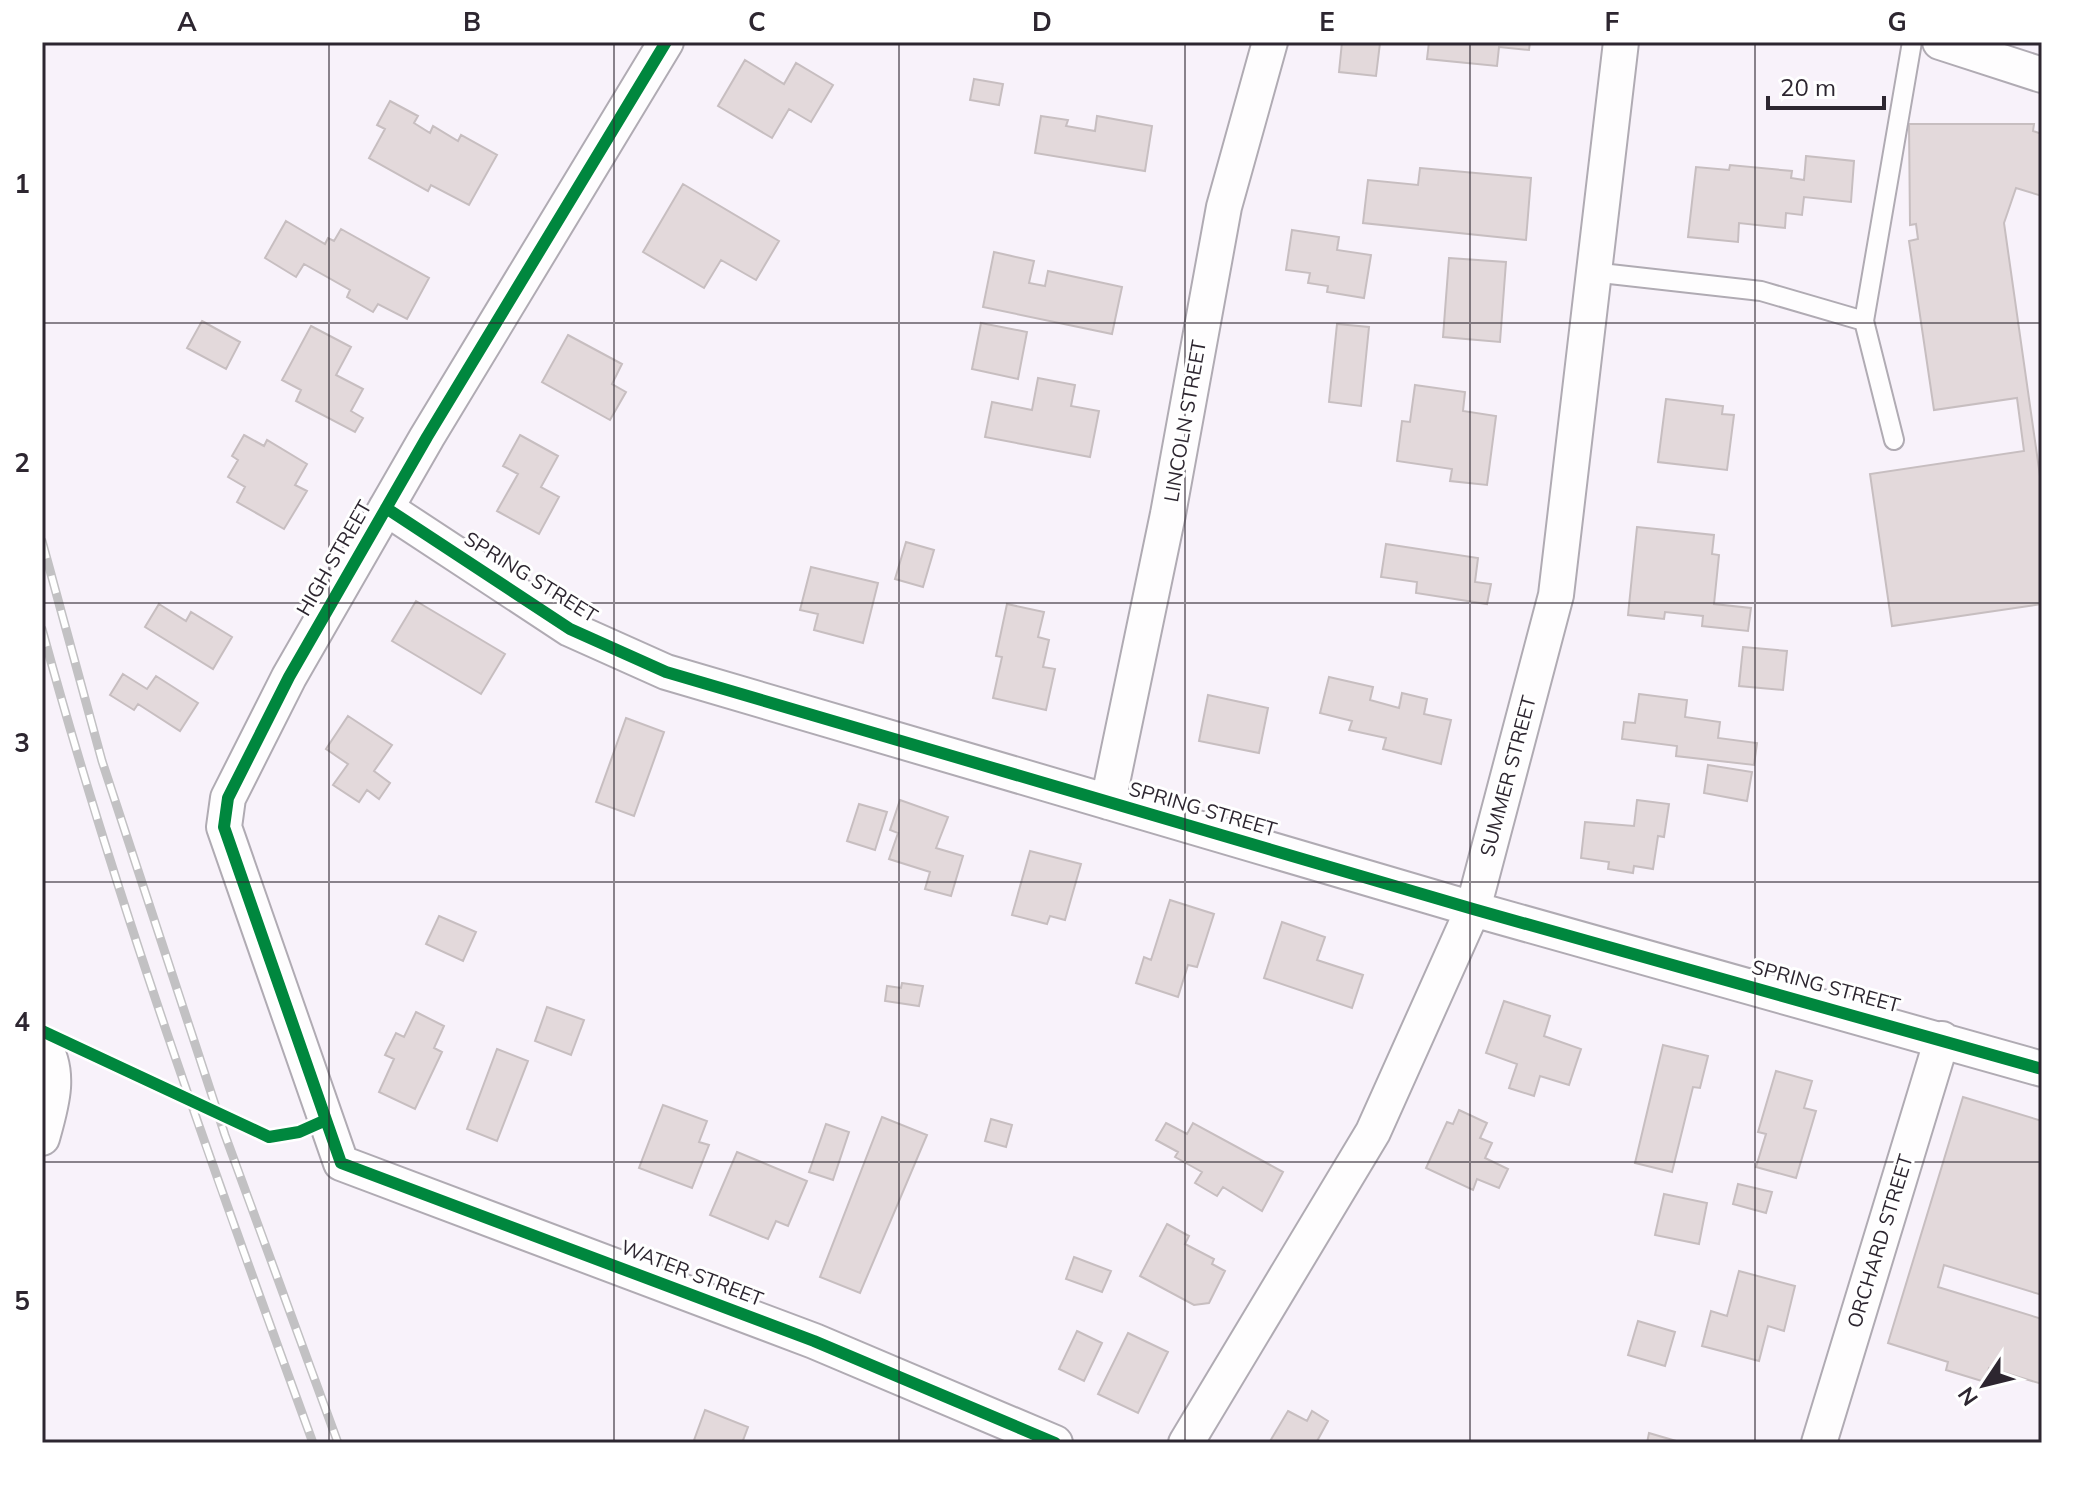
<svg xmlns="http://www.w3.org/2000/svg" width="2084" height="1485" viewBox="0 0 2084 1485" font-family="Mulish,sans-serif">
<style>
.building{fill:#e3d9db;stroke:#c7bec0;stroke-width:2}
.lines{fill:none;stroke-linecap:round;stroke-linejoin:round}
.lane-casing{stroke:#b0abb3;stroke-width:22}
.street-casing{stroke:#b0abb3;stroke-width:38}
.lane{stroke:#fefdfe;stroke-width:18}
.street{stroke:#fefdfe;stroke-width:34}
.rail-casing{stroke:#c2c1c3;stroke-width:9}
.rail{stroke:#fff;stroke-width:6;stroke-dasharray:18;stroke-linecap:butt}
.cycleway-casing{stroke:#fff;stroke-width:17}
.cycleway{stroke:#00873e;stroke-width:12}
.grid{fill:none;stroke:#2d2630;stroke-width:2;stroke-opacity:0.55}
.labels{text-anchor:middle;stroke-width:6;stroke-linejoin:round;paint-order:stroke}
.street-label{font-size:20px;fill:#2d2630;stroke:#fff}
.neatline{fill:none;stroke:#2d2630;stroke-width:3}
.grid-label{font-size:26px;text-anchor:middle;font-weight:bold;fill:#2d2630}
</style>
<rect width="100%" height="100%" fill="#f8f2fa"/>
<path class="building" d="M1342,42L1380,43L1376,76L1339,72Z
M1429,42H1530L1529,50L1499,47L1497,66L1427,59Z
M745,60L784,84L796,63L833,85L811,122L789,109L772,138L718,106Z
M974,79L1003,84L999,105L970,100Z
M390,101L418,116L414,123L430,133L433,126L458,141L461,135L497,155L469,205L431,185L428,191L369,158L385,129L377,125Z
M1041,116L1068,120L1066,126L1095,131L1097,116L1152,126L1145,171L1035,153Z
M1909,124H2034L2033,131L2042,134V196L2016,188L2004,223L2042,490V604L1892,626L1870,474L2024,451L2017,398L1934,410L1909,241L1918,239L1916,224L1910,225Z
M1806,156L1854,161L1851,202L1804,197L1802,215L1786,213L1785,228L1739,223L1738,242L1688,237L1696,167L1729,170L1730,165L1792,171L1791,178L1804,180Z
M1420,168L1531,178L1526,240L1363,223L1368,180L1418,185Z
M683,184L779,241L756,280L721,260L704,288L643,252Z
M286,221L325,244L328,238L334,241L341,229L429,278L407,319L378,304L373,312L347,297L350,290L304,264L296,277L265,258Z
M1292,230L1339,237L1337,250L1371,255L1364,298L1327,292L1328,286L1308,283L1310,273L1286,270Z
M994,252L1034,261L1029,283L1045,286L1048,271L1122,287L1112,334L983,307Z
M1449,258L1506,262L1500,342L1443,337Z
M202,321L240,342L226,369L187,348Z
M981,323L1027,332L1018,379L972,369Z
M1337,324L1369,327L1361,406L1329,402Z
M311,326L351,347L336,375L363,389L351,411L363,418L355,432L296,401L301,390L282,380Z
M568,335L622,364L612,384L626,392L610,420L542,382Z
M1038,378L1075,385L1071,406L1099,411L1090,457L985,437L992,402L1032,410Z
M1415,385L1465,392L1463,411L1496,416L1487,485L1450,481L1452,469L1397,461L1402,421L1410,422Z
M1666,399L1723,406L1722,414L1734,415L1727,470L1658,462Z
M244,435L264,446L267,440L307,464L295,485L307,491L284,529L237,502L245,487L228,477L238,460L232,456Z
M520,435L558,456L541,487L559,497L539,534L497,511L518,474L503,466Z
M1637,527L1714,535L1712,554L1719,555L1714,604L1751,608L1748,631L1702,626L1703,616L1665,612L1664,619L1628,615Z
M906,542L934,550L923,587L895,579Z
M1386,544L1478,558L1475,582L1491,584L1487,604L1416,593L1417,582L1381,577Z
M811,567L878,583L863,643L814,630L818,614L800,610Z
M416,601L505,654L481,694L392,641Z
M159,604L186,621L191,612L232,637L213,669L145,627Z
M1007,604L1044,612L1038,637L1049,640L1043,667L1055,669L1046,710L993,698L1002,657L996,656Z
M1743,647L1787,651L1783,690L1739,686Z
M123,674L147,689L156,676L198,703L180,731L138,704L134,710L110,695Z
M1329,677L1373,687L1370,700L1399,708L1402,693L1427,699L1424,714L1451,720L1441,764L1383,749L1386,738L1349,730L1352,721L1320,713Z
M1639,694L1687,700L1685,717L1720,722L1718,738L1757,743L1754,765L1676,756L1677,746L1622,739L1624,722L1635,723Z
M1208,695L1268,708L1259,753L1199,741Z
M348,716L392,745L374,771L390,783L379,799L367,790L359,802L333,785L348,764L326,749Z
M626,718L664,732L634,816L596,802Z
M1708,765L1752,772L1747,801L1704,793Z
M900,800L948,817L936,848L963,856L951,896L925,889L930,872L889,859L898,833L890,830Z
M1637,800L1669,804L1664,837L1658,836L1653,869L1634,866L1633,873L1608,869L1609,862L1581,858L1585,822L1634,826Z
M859,804L887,812L875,850L847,841Z
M1030,851L1081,864L1065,920L1050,916L1047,924L1012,915Z
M1170,900L1214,914L1197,967L1188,965L1178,997L1136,983L1144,957L1151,960Z
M439,916L476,932L463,961L426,944Z
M1282,922L1325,937L1317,960L1363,975L1352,1008L1264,978Z
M902,983L923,986L919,1006L885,1001L887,986L901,988Z
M1504,1001L1550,1016L1544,1036L1581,1049L1569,1085L1540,1076L1534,1096L1509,1088L1517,1064L1486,1053Z
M547,1007L584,1020L571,1055L535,1041Z
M416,1012L444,1026L434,1048L442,1052L415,1109L379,1092L394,1059L385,1055L396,1033L404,1037Z
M1663,1045L1708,1056L1700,1088L1693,1087L1672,1172L1635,1163Z
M497,1049L528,1061L497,1141L467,1129Z
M1776,1071L1812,1081L1804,1108L1816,1111L1796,1178L1756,1167L1766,1134L1758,1132Z
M1963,1097L2042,1121V1295L1944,1265L1938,1287L2042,1319V1384L1989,1368L1985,1382L1946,1370L1948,1362L1888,1343Z
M663,1105L707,1121L699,1142L709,1145L692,1188L639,1168Z
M1459,1110L1487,1123L1480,1138L1492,1143L1485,1158L1508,1169L1499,1188L1477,1179L1473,1190L1426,1168L1447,1122L1453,1124Z
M882,1117L927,1135L860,1293L820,1277Z
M991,1119L1012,1125L1006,1147L985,1141Z
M1166,1123L1187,1134L1193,1123L1283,1172L1262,1211L1223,1187L1217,1196L1195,1183L1202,1172L1175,1157L1178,1152L1156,1140Z
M826,1124L849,1132L833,1180L809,1172Z
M737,1152L807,1181L788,1226L776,1221L768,1239L710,1215Z
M1738,1184L1772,1192L1766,1213L1733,1204Z
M1664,1194L1707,1203L1699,1244L1655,1235Z
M1167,1224L1189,1236L1185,1244L1214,1259L1212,1264L1225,1271L1209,1303L1194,1305L1140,1276Z
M1074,1257L1111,1271L1102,1292L1066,1279Z
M1739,1271L1795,1286L1784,1331L1768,1326L1759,1361L1702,1346L1711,1311L1727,1316Z
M1638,1321L1675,1332L1665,1366L1628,1355Z
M1077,1331L1102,1343L1084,1381L1059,1369Z
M1128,1333L1168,1352L1138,1413L1098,1394Z
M705,1410L748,1427L742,1443H693Z
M1288,1411L1307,1421L1312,1411L1328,1421L1316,1443H1269Z
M1649,1433L1683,1443H1647Z"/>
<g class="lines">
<defs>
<path id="lane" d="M1592,272L1761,291L1864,321L1894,440
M1864,321L1912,42"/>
<path id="street" d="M666,42L427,437L289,677L228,798L224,827L341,1163L814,1341L1055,1443
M1940,42L2042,75
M386,508L570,629L666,672L1473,909L2042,1069
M1108,802L1168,514L1224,207L1270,42
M42,1043C62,1072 51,1106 42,1138
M1186,1443L1373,1132L1473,909L1556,595L1621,42
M1819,1443L1942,1039"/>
</defs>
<use href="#lane" class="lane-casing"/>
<use href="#street" class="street-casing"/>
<use href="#lane" class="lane"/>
<use href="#street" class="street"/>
<defs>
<path id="rail" d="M42,541L102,761L225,1135L338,1443
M42,629C117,905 215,1174 313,1443"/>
</defs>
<use href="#rail" class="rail-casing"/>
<use href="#rail" class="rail"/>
<defs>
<path id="cycleway" d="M666,42L427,437L289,677L228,798L224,827L341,1163L814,1341L1055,1443
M386,508L570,629L666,672L1473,909L2042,1069
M42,1031L269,1137L299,1132L326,1120"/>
</defs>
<use href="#cycleway" class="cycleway-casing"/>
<use href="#cycleway" class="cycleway"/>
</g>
<path class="grid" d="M329,42V1443M614,42V1443M899,42V1443M1185,42V1443M1470,42V1443M1755,42V1443M42,323H2042M42,603H2042M42,882H2042M42,1162H2042"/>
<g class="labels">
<g class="street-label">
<text transform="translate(1185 421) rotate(-80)" y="7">LINCOLN STREET</text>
<text transform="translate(334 558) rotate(-60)" y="7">HIGH STREET</text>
<text transform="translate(531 577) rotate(32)" y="7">SPRING STREET</text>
<text transform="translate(1508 776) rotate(-75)" y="7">SUMMER STREET</text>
<text transform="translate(1203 809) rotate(16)" y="7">SPRING STREET</text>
<text transform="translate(1826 986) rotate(15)" y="7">SPRING STREET</text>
<text transform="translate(1880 1241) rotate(-73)" y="7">ORCHARD STREET</text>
<text transform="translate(692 1273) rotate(21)" y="7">WATER STREET</text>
</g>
</g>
<rect width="2084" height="1485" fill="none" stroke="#ffffff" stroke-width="88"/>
<g transform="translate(1984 1385) rotate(235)" stroke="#ffffff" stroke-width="6" paint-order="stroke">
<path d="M0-6L14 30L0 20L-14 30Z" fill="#2d2630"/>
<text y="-12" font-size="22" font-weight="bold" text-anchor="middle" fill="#2d2630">N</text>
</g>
<path d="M1768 96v12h116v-12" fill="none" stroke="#2d2630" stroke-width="4"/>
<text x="1780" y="96" font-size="24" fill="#2d2630" stroke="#ffffff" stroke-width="6" paint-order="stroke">20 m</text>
<rect x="44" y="44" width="1996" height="1397" class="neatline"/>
<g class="grid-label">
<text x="187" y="31">A</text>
<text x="472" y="31">B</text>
<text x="757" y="31">C</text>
<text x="1042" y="31">D</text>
<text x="1327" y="31">E</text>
<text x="1612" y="31">F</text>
<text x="1897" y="31">G</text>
<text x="22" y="193">1</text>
<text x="22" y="472">2</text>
<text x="22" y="752">3</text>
<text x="22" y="1031">4</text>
<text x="22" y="1310">5</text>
</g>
</svg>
